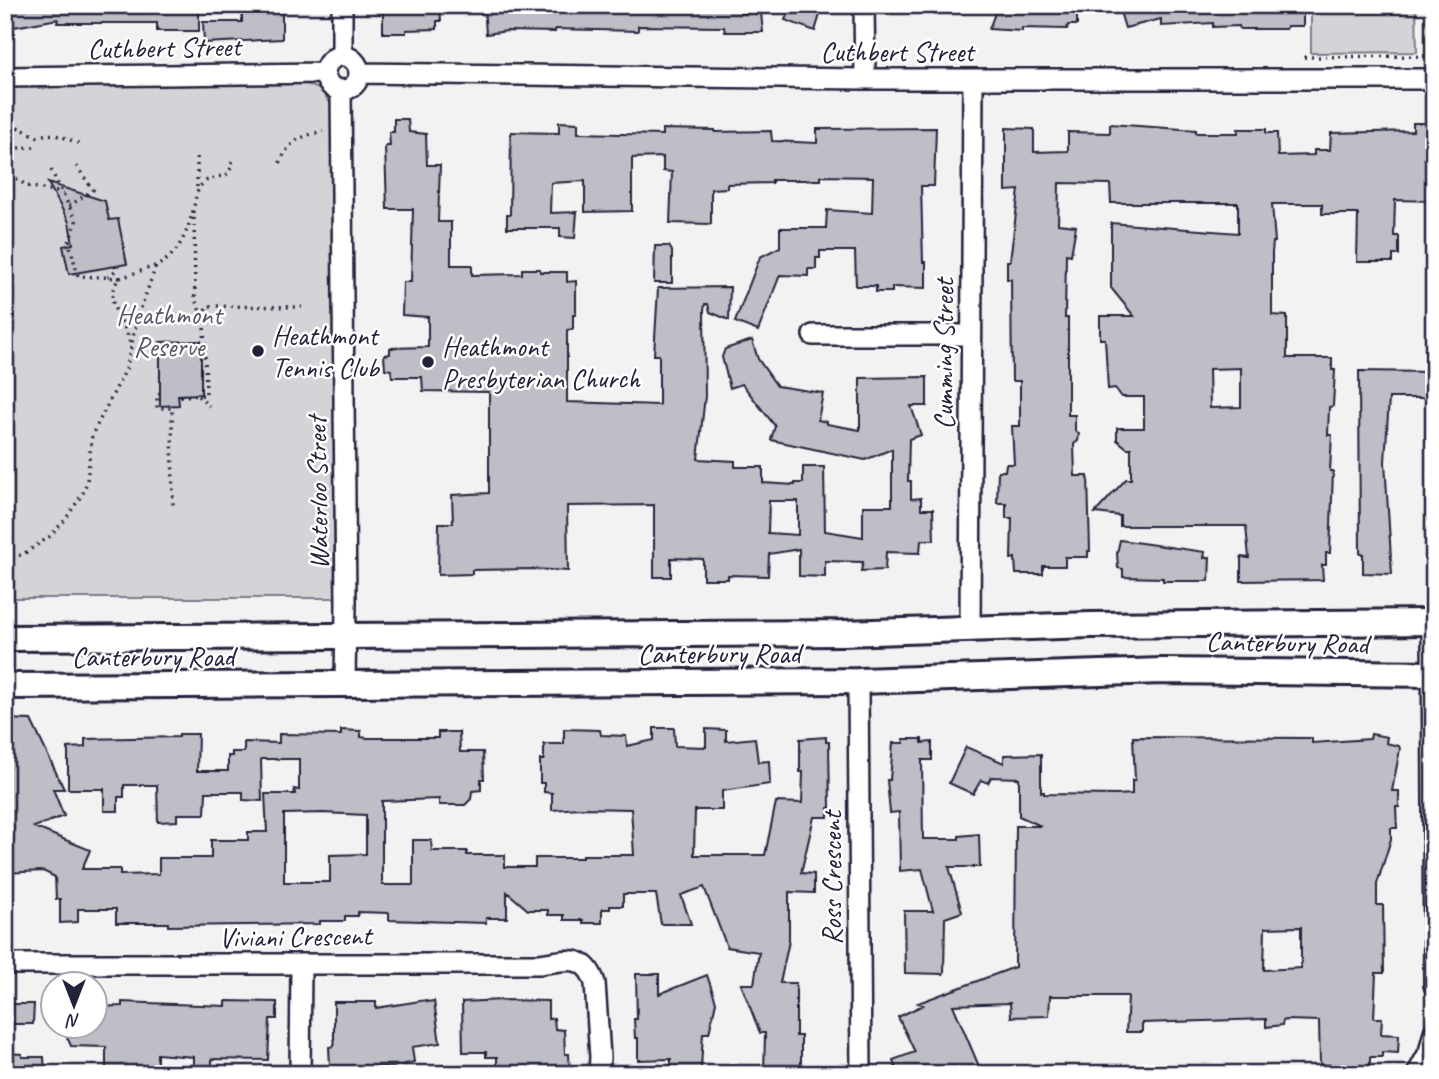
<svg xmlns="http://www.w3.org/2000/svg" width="1439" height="1079" viewBox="0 0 1439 1079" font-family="Caveat,sans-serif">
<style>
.green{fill:#d3d3d8;stroke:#7a7a8a;stroke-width:2}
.building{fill:#bebec6;stroke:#22223b;stroke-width:2;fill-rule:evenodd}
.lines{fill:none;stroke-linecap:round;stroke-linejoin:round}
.minor-casing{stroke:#22223b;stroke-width:24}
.major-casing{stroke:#22223b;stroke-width:30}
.path{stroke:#22223b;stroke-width:3.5;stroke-dasharray:2 5;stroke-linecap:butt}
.minor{stroke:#fff;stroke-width:19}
.major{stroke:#fff;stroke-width:24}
.poi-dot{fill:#22223b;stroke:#fff;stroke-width:2.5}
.labels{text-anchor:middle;stroke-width:5;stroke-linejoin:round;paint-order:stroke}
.street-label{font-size:28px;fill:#22223b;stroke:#fff}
.park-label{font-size:28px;fill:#57576a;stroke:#fff}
.poi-label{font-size:28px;fill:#22223b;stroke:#fff;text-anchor:start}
</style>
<rect width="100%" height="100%" fill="#f2f2f3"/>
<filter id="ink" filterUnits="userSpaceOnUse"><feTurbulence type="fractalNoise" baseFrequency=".0143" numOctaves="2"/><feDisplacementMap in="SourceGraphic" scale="14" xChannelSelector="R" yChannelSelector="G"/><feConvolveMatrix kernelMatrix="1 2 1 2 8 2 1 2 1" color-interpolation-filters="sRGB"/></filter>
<g filter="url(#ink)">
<path class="green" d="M1311,5H1416L1417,52L1311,53Z
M304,83L321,90L331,104L335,598H5V84Z"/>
<path class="building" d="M9,5H182L181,11L199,10V31H157V23H57L58,19L14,27Z
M242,5H282V39L204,43L203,22H242Z
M383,5H440L441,21H437V29L406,30V33H383Z
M484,5H741V13H761L763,32H725L724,27L638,26V31L555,29V32L507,31L486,34Z
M791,5H823L815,31L785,20Z
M998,5H1077V25H1068L1067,29L1022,28V31L989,29Z
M1118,5H1303V26H1287L1286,29H1240L1239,26L1213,27V23L1161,26V19L1125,28Z
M394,119H408L409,132L426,134L427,165H440L438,222H451V265H472V275L522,274V269H540V272H567V282L576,281V315H573V329L567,330V402L659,405V355H654L658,288L730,287L729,320L710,312L708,304H705L704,310L705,396L698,459L735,461V467H763V483L795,485V483H803V467H824L825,531L863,537V506H892V449L865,460L771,440L775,426L742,384L730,388L722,357L725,349L752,340L758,359L777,386L823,393L818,420L827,422V424L860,430V378L927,377V406H911L921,435L909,439L908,481H911V499L921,498V509H933L934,540H921L920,553L886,552L885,570L861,571L863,562L825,561V577L799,576V549L769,554L768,576L728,575V579H703V559L671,558V577H654V505L567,506L568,571L533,569L472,570V574L438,575L439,523H453L452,495L489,493V392L423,391L422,377H392L391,370L385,369L384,355L390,354V348L428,347V317L402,315L403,282H411L413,209H387L385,146H390L389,132H394ZM769,501H798V535L768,533Z
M559,122L578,123V133L662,135V129L715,130V132L771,131L772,141L817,143V129L936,128L934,186H921L923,262H926V288L892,287V292H876V286H856L855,251H820V258H816V269H808V276L780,275L758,331L735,322L760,257L780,247V228H826L827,210L872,213L873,177L821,176V180H772V183L727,184V188L711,189V224L670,223L672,172L663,171V157L632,158V211L585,212V181L551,183L550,213L577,212L575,238L560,237V228H507V215H510L511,132L559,133Z
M1413,123H1434V201L1395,200L1394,236H1399V255H1393V262H1357L1358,214H1322V204H1272L1275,242H1273L1272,253V315L1287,316V358H1332V370H1335L1333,406L1329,407L1328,435H1332L1330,471H1333L1330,553H1326V565H1322L1323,580L1241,581V557L1249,558L1246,526H1120V516L1095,513L1126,479H1131V448H1127L1117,440V428H1144V397H1122L1115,388L1108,389L1105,339H1100V316H1134L1111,288V223L1238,233V203H1111L1110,184L1059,183L1058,224L1076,226L1071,255L1066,254L1065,318H1068V415H1075V430L1079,434L1078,441L1074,444L1075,476H1088L1090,551H1088V557H1065V566H1043V574H1016L1015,558L1011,559L1012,518H1006V503H997L998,471H1005L1006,464H1014L1012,426H1020V381H1012L1011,279H1007V261H1010L1019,190L1006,191V128L1034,129V152L1068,151V132L1110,133V124L1196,130V133H1238V129H1266V133H1277L1278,156L1314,155V150H1330L1331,133L1413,131ZM1241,368V407L1210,408L1209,369Z
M48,183L105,201L109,220L118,219L127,264L69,274L63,246L73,244L69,222Z
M655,246H669L672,251V283H654Z
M201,341V394L178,395L179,405L160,406V342Z
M1359,371L1434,372V398H1389L1385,462L1392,574L1363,573V554H1360Z
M1120,540L1205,552L1204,558L1210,557L1209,581H1163V578L1123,577V569L1118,568L1117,553Z
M5,719L31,720L64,789H53L64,816L34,827L90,850L82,869H120V875L159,874V858H211V840H248V832H267L265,794H295L294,789L299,790V759H261L262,801L243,800V792H206L205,814H177V821L158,822L157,785H124V797H118V811H104V789H68V748L85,747V739L179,737V734H198L197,771H228V756H232V752H244V742L279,743V734L341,735V730L361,731V737L367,738H438V732H459L460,752H483L484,779H481V790L472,791L471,799L465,805H439V799L382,801V885H413V840H431L432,851H467V855H505V867H535V858H583V855H634L631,809L580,808L552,810V793L544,792V783H540V760H544V744H564V729L600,730L601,735L626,736L627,746L654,740V728H674L675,746L706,747V729L726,730V741L755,738L758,762L769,761L770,784L722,791V810H695L694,855H765L776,802L802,803L803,772H800V739L826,737V742H829L830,808H828V817H814L801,873L814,874V893L789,892V941L780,983H796V1036H801V1074H764L765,1033H760L741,984H754L759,952L727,947L704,887L681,895L691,924H661L656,894H623V906H610V909H602V923H583V920H564V915H548V910H528L507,892V918H486V923L389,920V913L358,912V916H345V921H320V924L168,926V923H116V909H78V922L60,923V899H56L55,877L43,871L5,873ZM323,813L366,815V854L330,855V882H284V814Z
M1371,734L1387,737L1386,743L1399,746L1400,749L1392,791H1399V807H1396L1397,828H1391V839L1377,884V905H1383L1384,973H1376L1374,1018H1382L1381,1034L1399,1035L1398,1053L1382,1052V1057H1370V1074H1341V1065H1320L1319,1021L1286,1020L1283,1021L1282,1025L1266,1027V1019L1142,1023V1032H1126L1128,996H1050L1049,1016L1011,1017L1010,1003L953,1005L981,1071H975V1074H898L893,1060L915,1052L898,1017L923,1005L918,1003L1015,967L1016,826H1041L1019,816V778L991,777L988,783L981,780L973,794L949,783L966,747L1004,763V755L1041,754V792H1044V794L1117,795L1132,794V780H1135L1133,737L1312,738V743L1370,739ZM1301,927V968L1264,970L1265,928Z
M903,739H922V743L932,742V760H922L923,839H959V836L979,834L980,867H949L962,912L945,918L944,974L905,973L904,911H933L922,869L900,871L899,812L890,813L887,780H890L893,743H904Z
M636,974H659V994L707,975L716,1002L709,1033H703L701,1069L671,1070V1059L638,1060V1038H635L634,1019H637Z
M426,1000L427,1002L434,1001L440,1043L412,1047L414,1062L393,1067L330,1066L329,1047L334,1046V1002H376V1008Z
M503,1000L548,1001V1019L554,1018L555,1029L564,1030L565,1054H569L570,1074L497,1073V1057H486V1052H463L462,1002Z
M226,1001L277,1002V1019H270L268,1060L212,1059V1070L194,1069V1057L157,1054V1074H106V1047L71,1046L62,1026H94V1007L122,1006V1002L226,1006Z
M5,1004H34L33,1024H5Z
M5,1053L22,1054V1057H44L45,1074H5Z"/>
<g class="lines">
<defs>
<path id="minor" d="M342,5V56
M864,5L865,79
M325 73a17 17 0 1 1 34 0a17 17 0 1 1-34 0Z
M359,73L865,79H1434
M5,77L324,73
M341,91L346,603L345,686
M813,335H971
M1432,622L1434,985
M970,629L973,79
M858,681L861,1074
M5,964H539C565,961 585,952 595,983L600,1057L599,1074
M300,1074L301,965
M1417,1074L1429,1052L1434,1032"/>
<path id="major" d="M5,638L843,633L1091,625L1434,622
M5,686L858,681L1162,671L1434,674"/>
</defs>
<use href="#minor" class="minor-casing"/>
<use href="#major" class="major-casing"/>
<path class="path" d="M1304,57L1434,56
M5,121L38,137C51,130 67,139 80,144
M5,153L19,148L35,147
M197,157V190
M280,163C290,139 300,137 323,131
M5,170L27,186L63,193
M51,170L74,216L76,221L69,242L78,276L120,278C98,302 129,322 130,346
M69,206L93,190L76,165
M108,277L115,271V265
M120,278L155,266
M202,316L207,306L302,307
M160,393L157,395V408H172L173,508
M180,396L206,395L204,320L195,300L194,212
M198,396L209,406
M5,557L22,555L49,537L65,520L83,493L87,481L92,435L126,369L138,316L156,266C178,256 187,233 193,211C196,200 195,188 206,181C213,177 221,177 228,174L232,166V159"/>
<use href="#minor" class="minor"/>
<use href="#major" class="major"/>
</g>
</g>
<g class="poi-dot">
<circle cx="258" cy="351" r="7"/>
<circle cx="428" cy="362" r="7"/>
</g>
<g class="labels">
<g class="street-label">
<text transform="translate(164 47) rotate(-1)" y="10">Cuthbert Street</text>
<text x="897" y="61">Cuthbert Street</text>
<text transform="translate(943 354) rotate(-90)" y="10">Cumming Street</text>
<text transform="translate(317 493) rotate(-91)" y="10">Waterloo Street</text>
<text transform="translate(1287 642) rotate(1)" y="10">Canterbury Road</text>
<text x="719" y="663">Canterbury Road</text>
<text x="153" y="666">Canterbury Road</text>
<text transform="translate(831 878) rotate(-90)" y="10">Ross Crescent</text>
<text transform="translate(295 936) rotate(-1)" y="10">Viviani Crescent</text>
</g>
<g class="park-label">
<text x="169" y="324">Heathmont<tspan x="169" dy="32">Reserve</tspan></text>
</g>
<g class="poi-label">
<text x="272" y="345">Heathmont<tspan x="272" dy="32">Tennis Club</tspan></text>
<text x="442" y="356">Heathmont<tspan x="442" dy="32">Presbyterian Church</tspan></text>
</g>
</g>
<rect width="1439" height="1079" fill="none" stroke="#fff" stroke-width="28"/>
<rect x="14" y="14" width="1411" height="1051" fill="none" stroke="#22223b" stroke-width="2.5" filter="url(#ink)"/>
<g transform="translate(74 1005) rotate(180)"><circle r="33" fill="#ffffff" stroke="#a7a7b1" stroke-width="2"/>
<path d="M0-5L12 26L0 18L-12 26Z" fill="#22223b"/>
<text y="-10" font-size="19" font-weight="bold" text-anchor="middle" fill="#22223b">N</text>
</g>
</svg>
